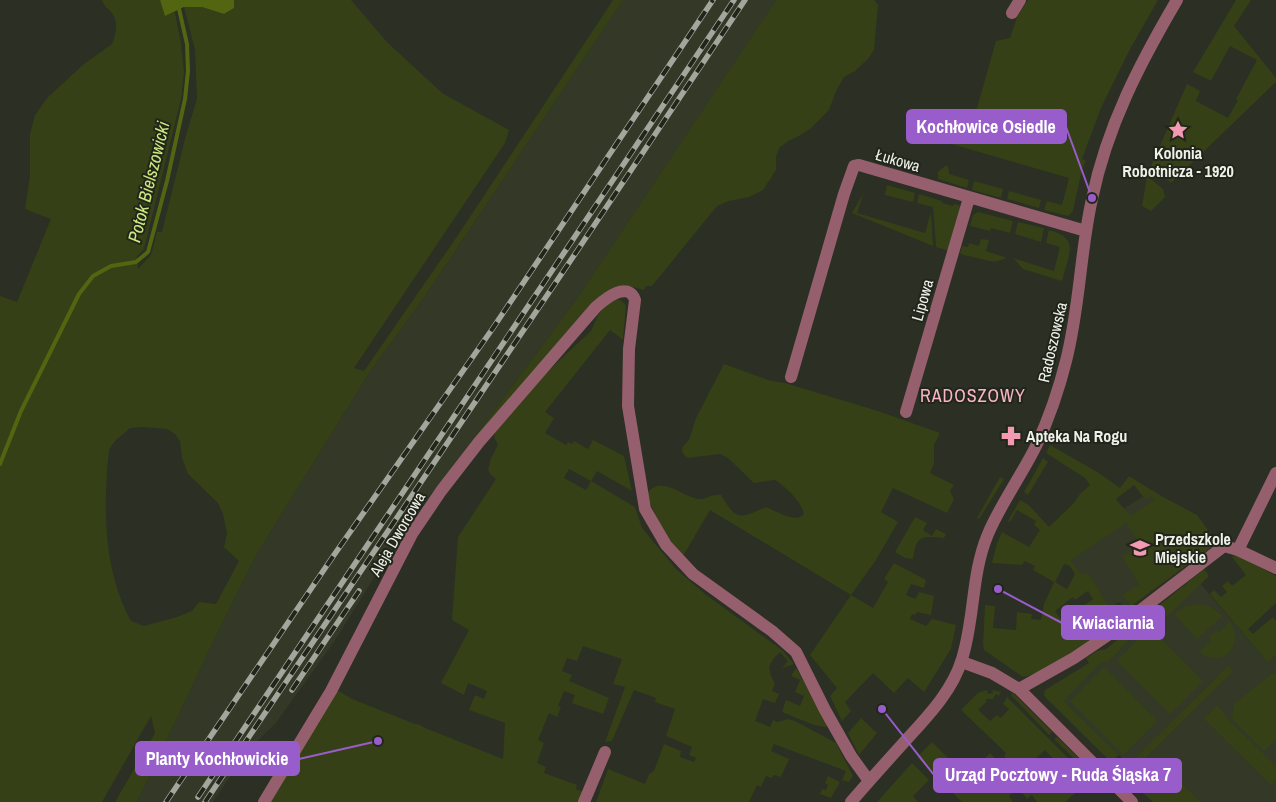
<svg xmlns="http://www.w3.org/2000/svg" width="1276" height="802" viewBox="0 0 1276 802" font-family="'Archivo Narrow',sans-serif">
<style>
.built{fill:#333827}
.green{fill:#354016;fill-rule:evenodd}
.water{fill:#526510}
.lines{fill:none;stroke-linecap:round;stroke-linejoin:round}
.stream{stroke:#526510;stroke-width:4}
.minor{stroke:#965f6e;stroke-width:12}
.rail-casing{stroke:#a2a69d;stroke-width:5.5}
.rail{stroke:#22251a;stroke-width:4;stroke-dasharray:11;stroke-linecap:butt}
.labels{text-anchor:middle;stroke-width:4;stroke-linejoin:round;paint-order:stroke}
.poi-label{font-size:16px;font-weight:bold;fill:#eef1e9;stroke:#22251a;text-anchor:start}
.street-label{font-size:16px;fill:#eef1e9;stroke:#22251a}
.water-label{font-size:18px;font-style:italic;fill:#ccea7f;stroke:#22251a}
.neighbourhood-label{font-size:18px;letter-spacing:1px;fill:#f7b5c6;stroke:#22251a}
.leader{fill:none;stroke:#985dca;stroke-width:2}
.callout-dot{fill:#985dca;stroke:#22251a;stroke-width:2}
.callout{fill:#985dca;stroke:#985dca;stroke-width:2}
.callout-label{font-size:18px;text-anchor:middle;font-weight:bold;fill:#fff}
</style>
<rect width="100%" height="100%" fill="#2b2f24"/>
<path class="built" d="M623,0H776L578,297L457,461L406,526L334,642L276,723L248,750L213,802H137L215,638L255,557L369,373L425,296Z
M1153,490L1161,496L1197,515L1217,543L1126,610L1119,602L1104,613L1075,574L1064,554L1117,513Z
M1200,583L1268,663L1276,655V802H1153L1121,773L1129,765L1064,701L1101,663L1108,662L1150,619L1166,618Z"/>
<path class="green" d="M102,0H160L165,15L175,12L181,44L184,72L181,99L144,249L137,256L138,269L151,255L157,232H162L186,135L197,99L195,50L184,7H202L224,14L234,8V0H351L387,42L442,93L509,130L505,143L354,368L364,371L458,235L613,0H623L425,296L369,373L255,557L215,638L137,802H115L155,733L151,716L102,802H0V296L17,302L51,219L25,209L30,176V134L35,115L47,98L84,64L112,44C116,33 119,23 112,13C108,8 104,7 102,0ZM142,427L167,429L175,434L180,441L182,458L188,474L218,503L223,514L227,533L224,547L239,561L216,604L199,602L192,611L177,617L144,626L131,621C103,570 103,506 109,450L114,442L130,428Z
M776,0H874L878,5L874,50L868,59L855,71L844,77L836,91L829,110L810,129L799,136L788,141L779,148L776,157V170L763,190L749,197L729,201L717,206L652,286H646L644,290L625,285L613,288C559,345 505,400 457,461L578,297Z
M1028,0H1158L1129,51L1101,108L1082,159L1086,161L1082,169L1073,211L1068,216L1044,210L1047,201L1062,205L1069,178L948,143L953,123L971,129L996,41L1010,38L1017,17Z
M1236,0H1251L1234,26L1276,78V82L1171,183L1151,166L1187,84L1200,91L1196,101L1228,118L1238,100L1236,99L1257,60L1230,46L1211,81L1193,72Z
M945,166H948L949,174L969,180L967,188L938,179V172Z
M1147,176L1163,189L1165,197L1151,211L1142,206Z
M974,181L1003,189L1001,198L972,190Z
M887,185L915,193L913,202L885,195Z
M1009,191L1041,200L1039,208L1007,199Z
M864,192L857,213L925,233L931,212L933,246L852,213Z
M919,194L942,201V203L953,206L954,204L959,205L961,210L949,251L936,247L933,207L917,203Z
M978,212L1013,221L1010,233L991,228L990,231L970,226L973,215Z
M1018,222L1044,228L1041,242L1015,234Z
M1049,230C1081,238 1068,256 1062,281L1023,269L1013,258L1054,271L1060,247L1046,243Z
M981,239L989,240L986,251L1007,258L994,262L960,254L962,246L968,247L969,243L979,246Z
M615,300H620L626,305L623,340L610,330L545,412L554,418L545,433L566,445L568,442L572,444L574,441L588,449L593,440L624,456L632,491L597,471L591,481L635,507L642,528L676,569L705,594L782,650L794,664L782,668L788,661L780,652C768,664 766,669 775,683L772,691L779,694L775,703L763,699L755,721L770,727L773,720L777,722L788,719L795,721L836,743L853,776L849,782L842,780L846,771L774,744L771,751L789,759L781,777L774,775L772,778L766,776L761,787L757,785L749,802H596L608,769L645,784L649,774L654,771L664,744L681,751L680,757L694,762L696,758L689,755L692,747L666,736L675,709L655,702L656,698L634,690L612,741L605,742L625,687L613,684L622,659L583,646L577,661L567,658L562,671L572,675L569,681L609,698L603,714L572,703L575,695L564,691L558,706L561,707L557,717L549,713L538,740L544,743L537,763L546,767L544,773L577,785L576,789L584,792L579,802H262L337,690L352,699L415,724H418L425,728L503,759L505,723L469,710L475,695L484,699L487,691L468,683L464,695L441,683L469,630L452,620L458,537L496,479L491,475L488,470L491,458L498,445L494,437L495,432L547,372L591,331L598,315L604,307ZM569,469L591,481L586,490L564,478Z
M724,364L771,381L785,383L878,411L940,433L934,445V464L930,473L954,485L950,491L954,499L947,513L893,488L881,512L898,522L876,560L851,595L873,608L888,582L884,579L894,563L926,580L924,588L911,584L906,595L915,599L919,592L934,596L931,615L917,612L915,615L912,614L910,619L926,626L932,619L956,625L951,649L924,692L908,678L894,693L873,673L845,702L851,711L842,721L830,696L837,688L810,655L851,595L710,510L683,556L664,534L647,496L648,492C664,475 681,497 699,499C706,500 711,493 721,495C737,521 739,519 766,507C776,511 796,524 804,514C801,501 786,487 775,480L754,483L728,458L720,454L687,458L682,452L683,446L689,440L696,418Z
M1050,445L1099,473L1120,488L1129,476L1161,496L1197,515L1217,543L1131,606L1122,595L1139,584L1122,556L1140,544L1126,523L1071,560L1079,573L1089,574L1110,609L1104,614L1112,623C1086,642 1054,670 1023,677L984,650L983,644L985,605L995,606L993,628L1016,630L1017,612L1032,614L1031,619L1041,620L1044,604L1054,582L1033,570L1035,566L1025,561L1022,565L992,563L997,543L1002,532L1029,547L1040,530L1034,525L1036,521L1017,510L1010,522L1008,521L1020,500L1029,505L1049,527L1073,504L1080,494L1090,485L1085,478L1046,453ZM1134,485L1145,499L1151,496L1154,500L1131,516C1126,510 1121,506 1116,499ZM1064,564L1070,566L1075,574L1067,589L1055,582ZM1088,591L1093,599L1083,606L1095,623L1074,638L1055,611L1073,597L1075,600Z
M1043,458L1048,462L1028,495L1024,492Z
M1000,477L1004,479L979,519L977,518Z
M915,517L927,523L923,530L932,536L936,529L946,534L944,538C920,536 917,535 913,559L905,558L895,552Z
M1235,554L1276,576V603L1248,629L1253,634L1273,617L1276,621V655L1268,663L1210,594L1214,590L1221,597L1227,592L1222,586L1228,581L1232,586L1246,575L1232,557Z
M1204,569L1209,576L1166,618L1150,619L1108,662L1101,663L1064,701L1119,755L1111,762L1046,698L1044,695L1045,690L1089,663L1086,658L1097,651L1106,649Z
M1199,604L1211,607L1223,616L1197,639L1174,614L1186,606Z
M1230,621C1245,646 1223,670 1199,652L1211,640L1209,637L1216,630L1219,633Z
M1150,628L1203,681L1170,714L1117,661Z
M1228,666L1233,671L1137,766L1132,761Z
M1104,667L1157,721L1123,755L1070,701Z
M796,668L828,724L826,727L814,725L782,712L786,700L800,706L804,696L795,692L800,680L791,676Z
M1271,674H1276V739L1264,751L1232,719L1234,704Z
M987,690L988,694L993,693L992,690L1001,692L999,696L996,694L993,699H986V702L978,710L990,721L997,715L1001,718L1009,709L1003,704L1007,697L1090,780L1065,802H1037L1032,795L1027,799L1018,788L1009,796L1013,802H962L917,757L932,742L955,765L960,759L973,771L990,753L1013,777L1023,766L1016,759L1011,764L1004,756L1006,753L961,710L978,693ZM1045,750L1057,763L1036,783L1024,770Z
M1013,693L1052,732L1049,735L1011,695Z
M1217,705L1229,720L1276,766V780L1271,785L1204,719Z
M861,718L877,733L859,755L848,733Z
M1057,737L1097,776L1094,778L1054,739Z
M912,763L929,780L913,796L918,802H877Z
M1169,770L1200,802H1153L1143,793Z
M828,776L840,782L831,798L820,794L822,789L826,790L828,785L825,783Z"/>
<path class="water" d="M160,0H234V8L224,14L202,7H184L165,16Z"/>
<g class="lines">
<path class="stream" d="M0,464L21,411L79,294L93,276L111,266L136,262L148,252L167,181L185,99L188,71L187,44L177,0"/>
<path class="minor" d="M1012,13L1020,0
M791,377L844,194L854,166L859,165L1086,231
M906,412L969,198
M1238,550L1276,473
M962,662L992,673L1019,689L1132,802
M1019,689L1074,658L1108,635L1224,546L1238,550L1276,568
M264,802L331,691L412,534L441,491L479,442L596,307C605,299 628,280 635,300L629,349L628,406L645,509L666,545L693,574L772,631L796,652L825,710L851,756L869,781
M584,802L605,752
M851,802C869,781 888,760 907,739C928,716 953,690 962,659C975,618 971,574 988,534C1001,503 1022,475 1037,444C1049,418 1059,389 1066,361C1080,307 1080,252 1092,199C1107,126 1140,63 1177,0"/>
<defs>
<path id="rail" d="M292,690L359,591
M198,797L734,0
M166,802L334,555L493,328L713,0
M205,802L577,251L745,0"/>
</defs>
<use href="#rail" class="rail-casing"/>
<use href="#rail" class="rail"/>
</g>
<defs>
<symbol id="sight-bare" viewBox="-9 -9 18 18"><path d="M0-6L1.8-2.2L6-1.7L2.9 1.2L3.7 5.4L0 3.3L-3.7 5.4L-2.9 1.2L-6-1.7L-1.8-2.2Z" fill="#f19ab2" stroke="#22251a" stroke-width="2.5" paint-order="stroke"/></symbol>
<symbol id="pharmacy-bare" viewBox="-9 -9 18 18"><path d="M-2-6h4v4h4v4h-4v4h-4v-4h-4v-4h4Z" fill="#f19ab2" stroke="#22251a" stroke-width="2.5" paint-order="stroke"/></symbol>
<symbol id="school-bare" viewBox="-9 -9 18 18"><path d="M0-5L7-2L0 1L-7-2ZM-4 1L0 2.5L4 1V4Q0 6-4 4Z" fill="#f19ab2" stroke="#22251a" stroke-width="2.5" paint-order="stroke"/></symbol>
</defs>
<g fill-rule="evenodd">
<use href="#sight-bare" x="1164" y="116" width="28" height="28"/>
<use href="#pharmacy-bare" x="997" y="422" width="28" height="28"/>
<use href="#school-bare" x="1126" y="534" width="28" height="28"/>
</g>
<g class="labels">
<g class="poi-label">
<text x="1178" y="159" text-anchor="middle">Kolonia<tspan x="1178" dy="18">Robotnicza - 1920</tspan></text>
<text x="1026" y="442">Apteka Na Rogu</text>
<text x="1155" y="545">Przedszkole<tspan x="1155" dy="18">Miejskie</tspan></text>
</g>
<g class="street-label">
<text transform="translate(898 160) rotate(16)" y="6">Łukowa</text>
<text transform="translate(922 300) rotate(-74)" y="6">Lipowa</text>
<text transform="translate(1052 342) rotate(-77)" y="6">Radoszowska</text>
<text transform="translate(397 534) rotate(-60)" y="6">Aleja Dworcowa</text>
</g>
<g class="water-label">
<text transform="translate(149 182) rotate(-76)" y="6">Potok Bielszowicki</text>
</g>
<g class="neighbourhood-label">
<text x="973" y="402">RADOSZOWY</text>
</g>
</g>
<path class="leader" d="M1092 198L1066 127M998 589L1062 623M378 741L299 759M882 709L934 775"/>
<g class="callout-dot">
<circle cx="1092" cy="198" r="5"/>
<circle cx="998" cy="589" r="5"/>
<circle cx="378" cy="741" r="5"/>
<circle cx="882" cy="709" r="5"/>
</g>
<g class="callout">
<rect x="907" y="110" width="159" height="33" rx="5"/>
<rect x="1062" y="606" width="102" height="33" rx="5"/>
<rect x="136" y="742" width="163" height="33" rx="5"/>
<rect x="934" y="759" width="247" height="33" rx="5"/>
</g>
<g class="callout-label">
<text x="986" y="133">Kochłowice Osiedle</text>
<text x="1113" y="629">Kwiaciarnia</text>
<text x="217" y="765">Planty Kochłowickie</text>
<text x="1058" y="781">Urząd Pocztowy - Ruda Śląska 7</text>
</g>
</svg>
